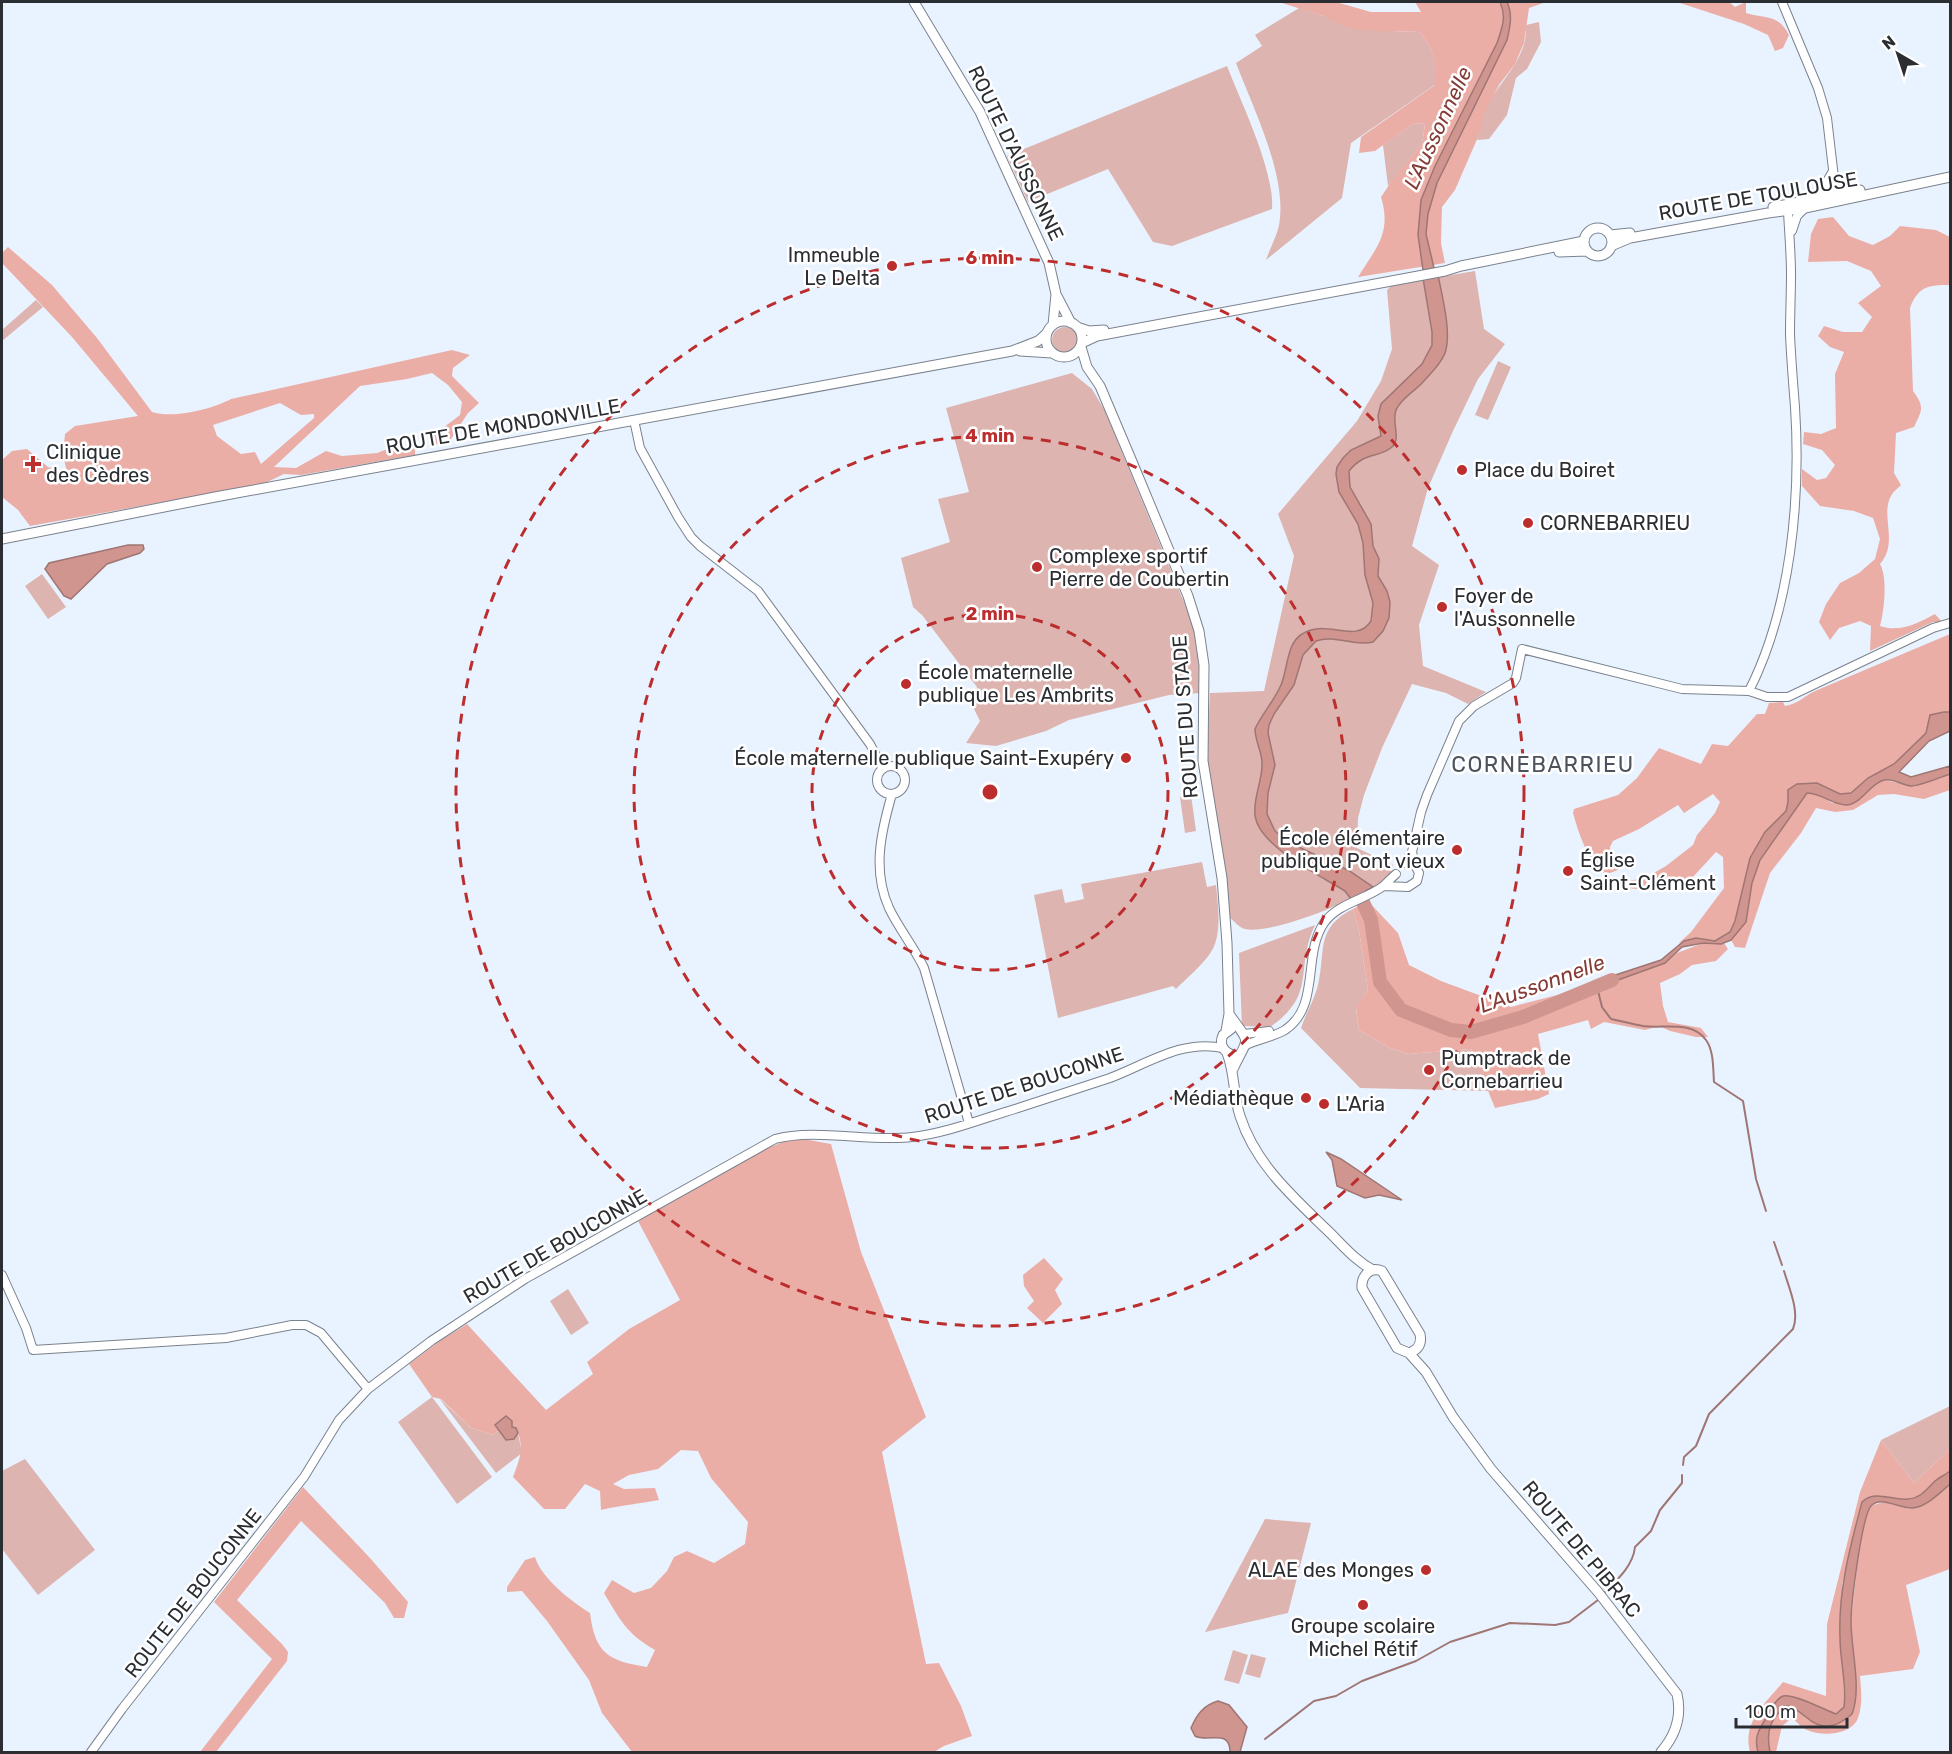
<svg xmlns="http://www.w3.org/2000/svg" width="1952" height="1754" viewBox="0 0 1952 1754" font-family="Rubik,sans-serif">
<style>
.green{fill:#ddb4af}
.forest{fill:#ebaea7;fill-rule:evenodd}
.water{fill:#d1958f;stroke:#9f7673;stroke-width:1.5}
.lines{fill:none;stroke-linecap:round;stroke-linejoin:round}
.stream{stroke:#9f7673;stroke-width:2}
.river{stroke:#d1958f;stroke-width:14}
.tertiary-casing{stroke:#7a828d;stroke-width:10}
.secondary-casing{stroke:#7a828d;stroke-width:11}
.tertiary{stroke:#fff;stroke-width:8}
.secondary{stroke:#fff;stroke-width:9}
.ring{fill:none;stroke:#bc2d2e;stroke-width:3;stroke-dasharray:10 8}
.poi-dot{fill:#bc2d2e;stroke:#fff;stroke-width:2}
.labels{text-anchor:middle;stroke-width:5;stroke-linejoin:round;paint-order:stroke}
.street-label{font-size:20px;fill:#2a2d32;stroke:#fff}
.poi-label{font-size:20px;fill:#2a2d32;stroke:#fff;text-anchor:start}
.water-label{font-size:21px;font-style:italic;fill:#853b36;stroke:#fff}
.quarter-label{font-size:22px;letter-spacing:1.5px;fill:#4c535d;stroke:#fff}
.centre{fill:#bc2d2e;stroke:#fff;stroke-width:3}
.ring-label{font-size:18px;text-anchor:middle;font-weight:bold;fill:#bc2d2e;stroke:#fff;stroke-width:5;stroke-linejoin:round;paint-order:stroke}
</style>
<rect width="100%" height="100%" fill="#e9f3ff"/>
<path class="green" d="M1299,8L1323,16L1391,32L1418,31C1433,46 1438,63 1436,84L1351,143L1342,198L1266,260C1270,248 1277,236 1279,225C1288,177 1253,108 1236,63L1262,46L1255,35Z
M1539,22L1541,42L1527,69L1516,78L1507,115L1489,139L1477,140C1481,131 1481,121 1484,113C1494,88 1517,69 1524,44C1526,38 1526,31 1526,25Z
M1227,66C1241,102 1275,172 1272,209L1172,246L1153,242L1108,169L1028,202L1007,156Z
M1414,123L1425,124L1422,144L1388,186L1383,145Z
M1475,271L1484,329L1505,344L1478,379L1453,431L1428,488L1412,546L1439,565L1419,625L1423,666L1486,692L1468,704L1446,693L1412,684L1382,748L1364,795L1358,818L1357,848L1393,865C1391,872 1390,876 1384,881C1360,898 1274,935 1245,929C1240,928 1235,922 1230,918L1226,876L1208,781L1207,757L1210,693L1264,691L1294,556L1278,514L1357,421L1381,381L1392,349L1387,290L1392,285Z
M36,300L43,307L2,341V330Z
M1052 340a13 13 0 1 1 26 0a13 13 0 1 1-26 0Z
M1498,361L1511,367L1488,420L1475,415Z
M1072,373L1092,389L1105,411L1193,624L1198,654L1201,693L1169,695L1069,720L1046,731L996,746L966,743L980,721L974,709L977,687L922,615L913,607L901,558L950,542L938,499L969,492L946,408Z
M42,574L66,607L48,619L25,586Z
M1191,795L1196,831L1185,833L1180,797Z
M1202,862L1207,887L1216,885C1218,906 1223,937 1209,955C1200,967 1187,978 1176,989L1173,986L1058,1018L1034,895L1062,889L1065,903L1084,899L1081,884Z
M1353,909L1359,930L1368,990L1356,1009L1359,1030L1390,1048L1408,1054L1471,1049L1489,1091L1360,1088L1301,1028C1306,1013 1314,1001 1318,985C1326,951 1315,928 1353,909Z
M1315,925C1294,969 1318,994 1270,1027L1242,1026L1239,953Z
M568,1289L589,1323L571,1335L550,1301Z
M432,1397L492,1477L457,1504L398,1422Z
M439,1398L471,1428L493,1435L499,1430L504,1436L514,1439L518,1433L522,1453L496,1473Z
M1950,1406V1449L1914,1483L1881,1440Z
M25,1459L95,1550L38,1595L2,1549V1471Z
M1265,1519L1311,1523L1288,1613L1205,1632Z
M1233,1650L1248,1655L1239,1684L1224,1680Z
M1251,1654L1266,1658L1260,1678L1245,1674Z"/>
<path class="forest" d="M1279,2H1336L1371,12H1421L1415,2H1546L1529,8L1524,43L1515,64L1499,85L1484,114L1481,130L1455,190L1442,207L1441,243L1445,263L1358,277C1376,248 1392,233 1381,197L1393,179L1422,144L1425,124L1414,123L1375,151L1359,153L1361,137L1435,85C1438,63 1433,46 1418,31L1391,32L1351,29L1323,16Z
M1677,2H1729L1735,7L1746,2V13C1767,19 1778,14 1789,35L1783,48L1775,51L1768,35L1744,24Z
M1833,217L1849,236L1873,245L1890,236L1900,226L1936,230L1950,237V285C1929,285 1918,286 1910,308L1913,391C1925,407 1922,410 1914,427L1896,433L1894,473L1901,485C1898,488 1893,492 1891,496C1880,516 1899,543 1880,564C1888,578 1884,611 1880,626C1900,633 1918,623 1935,614L1942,622H1933L1870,651L1871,626L1860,621L1839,628L1830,640L1819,622L1826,604L1840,583L1859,573L1875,559L1880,539L1873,518L1854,511L1820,506L1802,486V469L1817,480L1826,478L1835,465L1822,450L1803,444L1804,432L1821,434L1836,428L1835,374L1844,352L1830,347L1818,336L1824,326L1843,332H1862L1872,317L1858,303L1881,286L1871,271L1847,261L1808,262L1811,234L1818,219Z
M8,247L52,285L97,338L152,412C174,419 212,409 231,399L452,350L470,355L453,368L452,376L479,403L468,413L449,442L429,446L435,434L460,415L462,402L448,385L432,373L407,379L360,386L274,467L296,468L326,451L342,456L377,453L395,446L415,448V455L301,475L284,474L263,484L30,526L18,510L2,497V460L12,451L27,449L48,467L67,472L63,455L65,434L75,426L138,416L72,337L2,263V253ZM280,403L301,415L314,414V418L261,464L255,452L241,454L217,436L213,425Z
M1950,634V712L1930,715L1926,733L1894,764L1868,778L1851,793L1840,794L1817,783L1788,790V802L1786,811L1765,832L1750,858L1735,921L1730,932L1715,941L1696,938L1679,943L1691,932L1724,888L1723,857L1716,852L1681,890C1665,878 1663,889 1647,889C1639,890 1630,888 1622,887V882L1645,878L1666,866L1693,845L1697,835L1715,813L1720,802L1713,794L1684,813L1678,805L1639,829L1613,841L1610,847L1611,855L1620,869L1610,873L1600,872C1586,854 1579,835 1573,813L1574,809L1618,795L1637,778L1659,748L1701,764L1712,744L1728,746L1757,714H1765L1769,703L1783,702L1785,706C1798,704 1804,696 1815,691Z
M1950,774V790L1924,799L1894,794L1878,795L1853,810L1835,812L1816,808L1801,833L1770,873L1745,948L1735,947L1731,940L1746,922L1752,883L1760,860L1807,793L1819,794L1832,803L1856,802L1875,784L1885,780L1912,786Z
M1368,901L1398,933L1409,965L1441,981L1511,1007L1557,995L1594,982L1596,987L1665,963L1677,953L1703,943H1724L1728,949L1716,961L1692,965L1680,974L1660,983L1663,1006L1668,1022L1701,1028L1708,1037H1696L1670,1031L1659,1026L1645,1030L1604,1022L1591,1029L1588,1020L1538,1034L1549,1094L1538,1099L1495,1108L1471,1049L1408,1054L1390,1048L1359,1030L1356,1008L1368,990L1359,930L1353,909Z
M789,1140H809L831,1144L861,1252L926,1417L882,1452L926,1664L939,1663L961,1706L972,1736L944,1746L934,1752H632L602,1713L589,1680L547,1621L522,1591L507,1592V1587L525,1560L535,1557C541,1578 572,1602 590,1613C595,1653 608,1661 647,1667L655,1650C627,1634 620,1620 604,1593L612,1580L634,1593L651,1588L667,1571L674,1557L687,1551L714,1563L745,1544L748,1522L711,1478L698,1451L681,1450L658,1469L629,1475L613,1484L624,1489L655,1488L659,1500C639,1504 621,1505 601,1510L600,1491L585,1484L565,1509H544L513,1477C520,1458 525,1448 516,1428L512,1427V1421L506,1416L495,1425L499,1430L493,1435L471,1428L441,1399L432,1397L409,1364L441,1340L467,1324L546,1410L593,1374L587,1362L629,1329L680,1300L638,1221L764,1149Z
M1044,1258L1063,1279L1055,1290L1062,1304L1043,1323L1027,1308L1034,1301L1024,1286L1023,1275Z
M1881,1440L1914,1483L1950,1449V1471C1945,1475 1940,1477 1935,1481C1927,1489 1921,1498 1908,1499C1893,1501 1881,1494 1865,1499L1842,1584L1844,1706L1855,1683L1851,1621L1857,1567L1866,1514L1870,1506L1884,1502L1910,1509L1942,1492L1950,1484V1569L1906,1585L1920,1652L1913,1669L1860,1676C1861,1690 1863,1704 1858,1718C1852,1735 1821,1737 1807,1730C1802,1728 1797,1722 1792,1718L1782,1726L1776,1752H1750C1742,1722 1765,1704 1783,1682L1826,1696L1827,1624L1860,1492Z
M303,1487L370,1558L408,1602L404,1618H394L385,1603L301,1521L237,1600L282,1644L288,1652L287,1661L216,1752H200L272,1659L214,1602Z"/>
<path class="water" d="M1500,2H1507C1513,15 1510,27 1507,40L1437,183L1428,214L1426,234L1434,268L1423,270L1418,235L1421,200L1435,166L1497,43C1502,28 1507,17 1500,2Z
M1438,275C1442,296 1452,333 1445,353C1441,364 1431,373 1423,382C1415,391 1403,397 1397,408C1390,420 1402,438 1392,447C1378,459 1365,451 1349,471L1350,487L1371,524L1373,546L1379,559L1378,576L1387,591L1390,602L1389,618L1383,631L1373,642C1354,647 1335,634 1316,641L1303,655L1294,685L1274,714L1269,725L1268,733L1275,765L1268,793L1267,814L1275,831L1290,843L1348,870L1373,887L1351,899L1345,891C1321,876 1258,846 1255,815C1253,798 1262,782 1262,765C1263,753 1255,742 1255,729C1262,714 1274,701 1281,685C1288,669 1286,644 1302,634C1326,618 1356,645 1371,621L1373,603L1365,575L1363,543L1358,524L1339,492L1336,474L1337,467L1343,458L1351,450L1381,436L1378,416L1381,404L1422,364L1432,345V332L1423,278Z
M128,545H143L144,549L140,553L107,564L71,599L64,596L45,569L49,563Z
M1944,712H1950V731L1929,741L1899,772L1911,777L1950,766V774C1941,777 1920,786 1911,786C1901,785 1894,778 1884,780C1869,784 1861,805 1846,805C1830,804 1824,794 1807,793L1760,860L1752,883L1746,922L1731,940L1721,944L1703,943L1682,947L1665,963L1596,988L1594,982L1661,960L1684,941L1696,938L1715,941L1730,932L1735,921L1750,858L1765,832L1786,811L1788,802V790L1797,784L1817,783L1840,794L1851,793L1868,778L1894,764L1926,733L1930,715Z
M1326,1152L1341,1159L1402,1200L1379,1195L1365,1198L1337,1186L1332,1160Z
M506,1416L512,1421V1427L516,1428L518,1433L514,1439L506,1440L495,1425Z
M1950,1471V1484C1941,1492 1925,1508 1912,1508C1900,1509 1883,1496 1872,1505C1862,1512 1851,1605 1851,1622C1851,1650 1862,1688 1852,1714C1837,1727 1823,1732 1806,1717C1799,1712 1794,1706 1785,1706C1769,1721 1766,1732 1770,1752H1758C1754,1738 1758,1731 1766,1718C1770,1711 1775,1699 1783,1696C1793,1693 1825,1710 1836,1714L1844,1707C1847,1684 1840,1661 1840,1638C1838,1591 1850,1547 1862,1502C1875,1489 1893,1501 1908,1499C1921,1498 1927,1489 1935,1481C1940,1477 1945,1475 1950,1471Z
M1218,1701L1229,1705L1247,1727L1240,1752H1230C1230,1728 1208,1743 1195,1736L1191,1728C1197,1714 1204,1705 1218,1701Z"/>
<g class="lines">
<path class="stream" d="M1597,987L1602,1007L1611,1019C1621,1021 1632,1024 1643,1026C1663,1029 1692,1020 1706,1040C1714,1051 1713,1069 1714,1082L1743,1101L1756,1179L1766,1211
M1774,1242L1782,1265
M1683,1465L1684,1457L1696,1446L1709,1414L1793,1329C1800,1312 1789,1288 1784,1271
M1604,1593C1617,1580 1633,1566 1635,1547L1651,1531L1660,1510L1682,1483V1475
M1265,1739L1314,1701L1336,1696L1362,1681L1416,1661L1450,1642L1510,1623L1555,1625L1569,1622L1598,1600
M1245,1752H1246"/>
<path class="river" d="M1356,887L1371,920L1380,982L1401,1010L1451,1030L1471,1032L1523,1017L1612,980"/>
<defs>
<path id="tertiary" d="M1782,2L1818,88L1827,118L1836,195L1833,198
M1812,200L1819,195L1833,171
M1792,231L1797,216L1805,208
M634,420L640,448L678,517L691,537L700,546L758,591L870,744L883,769
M1749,691C1791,608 1801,499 1795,407C1793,382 1791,358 1790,334C1790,314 1791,294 1791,274C1791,253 1789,232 1788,211L1792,206
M877 780a14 14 0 1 1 28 0a14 14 0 1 1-28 0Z
M892,794C881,832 872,870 889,908C899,929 914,947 924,968L969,1123
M1405,863L1412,852L1421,812L1427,795L1459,721L1474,706L1513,683L1516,678L1522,649L1682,689L1749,691L1767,697H1788L1933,628L1950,623
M1384,886L1408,887L1417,881L1419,873L1415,865L1412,852
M1245,1034L1269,1031
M1246,1045C1259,1039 1273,1037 1285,1030C1321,1006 1302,955 1324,923C1337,904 1364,900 1382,887C1387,883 1391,878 1396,874
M2,1275L26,1328L33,1350L226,1338L292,1325H306L321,1333L368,1389
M91,1752L122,1709L304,1477L339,1420L368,1389L431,1341L525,1279L775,1139C815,1128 869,1142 912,1137C948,1133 984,1118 1018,1108C1049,1098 1080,1088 1110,1078C1147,1064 1182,1039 1223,1048"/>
<path id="secondary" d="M914,2L980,112L1049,263L1056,294L1053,325
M1773,207L1860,190
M1584 242a14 14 0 1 1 28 0a14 14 0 1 1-28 0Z
M1610,235L1630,233
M1611,246L1630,238L1768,213L1805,208L1950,177
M1559,252L1587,251
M1057,296L1071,323
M1046 339a18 18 0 1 1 36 0a18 18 0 1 1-36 0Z
M1077,327L1089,331L1104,330
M1082,343L1097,336L1445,271L1461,266L1584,241
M1081,347L1087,367L1100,386L1133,464L1188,596L1199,631L1204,665L1203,761L1222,878L1227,943L1229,1014L1226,1031
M1020,351L1052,353
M2,539L215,497L1012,351L1038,341L1047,333
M1229,1014C1252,1046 1249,1035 1233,1069
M1231,1029L1223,1035C1219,1044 1223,1052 1233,1055
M1227,1053C1235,1073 1233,1095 1240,1116C1255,1163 1291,1195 1325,1228C1341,1243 1354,1260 1373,1270
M1409,1353C1418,1350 1422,1344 1420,1334L1382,1271C1370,1266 1361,1276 1362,1288L1397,1348L1409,1353L1426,1372L1453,1417L1491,1469L1598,1592L1677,1694C1682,1716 1676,1735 1661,1752"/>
</defs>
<use href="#tertiary" class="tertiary-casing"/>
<use href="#secondary" class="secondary-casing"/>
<use href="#tertiary" class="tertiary"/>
<use href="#secondary" class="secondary"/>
</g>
<g class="ring">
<circle cx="990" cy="792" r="178"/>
<circle cx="990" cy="792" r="356"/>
<circle cx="990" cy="792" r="534"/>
</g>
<g class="poi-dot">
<circle cx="892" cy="266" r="6"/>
<path d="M30 455h6v6h6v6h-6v6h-6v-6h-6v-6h6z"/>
<circle cx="1462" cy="470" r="6"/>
<circle cx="1528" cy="523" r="6"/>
<circle cx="1037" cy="567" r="6"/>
<circle cx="1442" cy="607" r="6"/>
<circle cx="906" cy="684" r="6"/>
<circle cx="1126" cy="758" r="6"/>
<circle cx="1457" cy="850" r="6"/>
<circle cx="1568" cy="871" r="6"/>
<circle cx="1429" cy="1070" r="6"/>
<circle cx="1306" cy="1098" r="6"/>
<circle cx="1324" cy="1104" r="6"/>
<circle cx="1426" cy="1570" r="6"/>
<circle cx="1363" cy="1605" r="6"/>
</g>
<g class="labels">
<g class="street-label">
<text transform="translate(1016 153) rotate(64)" y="7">ROUTE D'AUSSONNE</text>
<text transform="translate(1758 196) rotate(-10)" y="7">ROUTE DE TOULOUSE</text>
<text transform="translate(503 426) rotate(-10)" y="7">ROUTE DE MONDONVILLE</text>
<text transform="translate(1185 717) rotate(-94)" y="7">ROUTE DU STADE</text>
<text transform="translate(1024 1085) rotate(-18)" y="7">ROUTE DE BOUCONNE</text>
<text transform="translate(555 1246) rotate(-30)" y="7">ROUTE DE BOUCONNE</text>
<text transform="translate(1582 1549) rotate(50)" y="7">ROUTE DE PIBRAC</text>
<text transform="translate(193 1593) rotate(-52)" y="7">ROUTE DE BOUCONNE</text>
</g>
<g class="poi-label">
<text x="880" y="262" text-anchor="end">Immeuble<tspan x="880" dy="23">Le Delta</tspan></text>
<text x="46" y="459">Clinique<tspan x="46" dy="23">des Cèdres</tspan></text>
<text x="1474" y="477">Place du Boiret</text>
<text x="1540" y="530">CORNEBARRIEU</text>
<text x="1049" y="563">Complexe sportif<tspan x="1049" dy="23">Pierre de Coubertin</tspan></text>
<text x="1454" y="603">Foyer de<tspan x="1454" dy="23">l'Aussonnelle</tspan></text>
<text x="918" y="679">École maternelle<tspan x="918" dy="23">publique Les Ambrits</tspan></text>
<text x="1114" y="765" text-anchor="end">École maternelle publique Saint-Exupéry</text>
<text x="1445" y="845" text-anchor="end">École élémentaire<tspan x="1445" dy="23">publique Pont vieux</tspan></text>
<text x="1580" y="867">Église<tspan x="1580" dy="23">Saint-Clément</tspan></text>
<text x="1441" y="1065">Pumptrack de<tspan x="1441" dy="23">Cornebarrieu</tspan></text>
<text x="1294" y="1105" text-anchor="end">Médiathèque</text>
<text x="1336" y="1111">L'Aria</text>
<text x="1414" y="1577" text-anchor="end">ALAE des Monges</text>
<text x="1363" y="1633" text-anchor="middle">Groupe scolaire<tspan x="1363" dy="23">Michel Rétif</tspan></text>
</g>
<g class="water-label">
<text transform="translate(1438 128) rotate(-65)" y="7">L'Aussonnelle</text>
<text transform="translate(1542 984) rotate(-20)" y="7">L'Aussonnelle</text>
</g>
<g class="quarter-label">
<text x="1543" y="772">CORNEBARRIEU</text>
</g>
</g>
<circle cx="990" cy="792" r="9" class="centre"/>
<g class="ring-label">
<text x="990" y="264">6 min</text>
<text x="990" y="442">4 min</text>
<text x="990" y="620">2 min</text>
</g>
<rect width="1952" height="1754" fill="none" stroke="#2a2d32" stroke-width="6"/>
<g transform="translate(1898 54) rotate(321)" stroke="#ffffff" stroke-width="4.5" paint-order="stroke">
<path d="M0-4.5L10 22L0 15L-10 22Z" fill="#2a2d32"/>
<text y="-9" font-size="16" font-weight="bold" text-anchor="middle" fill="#2a2d32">N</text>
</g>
<path d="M1736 1718v9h111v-9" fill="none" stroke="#2a2d32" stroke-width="3"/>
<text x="1745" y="1718" font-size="18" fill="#2a2d32" stroke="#ffffff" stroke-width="4.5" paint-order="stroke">100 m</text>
</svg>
